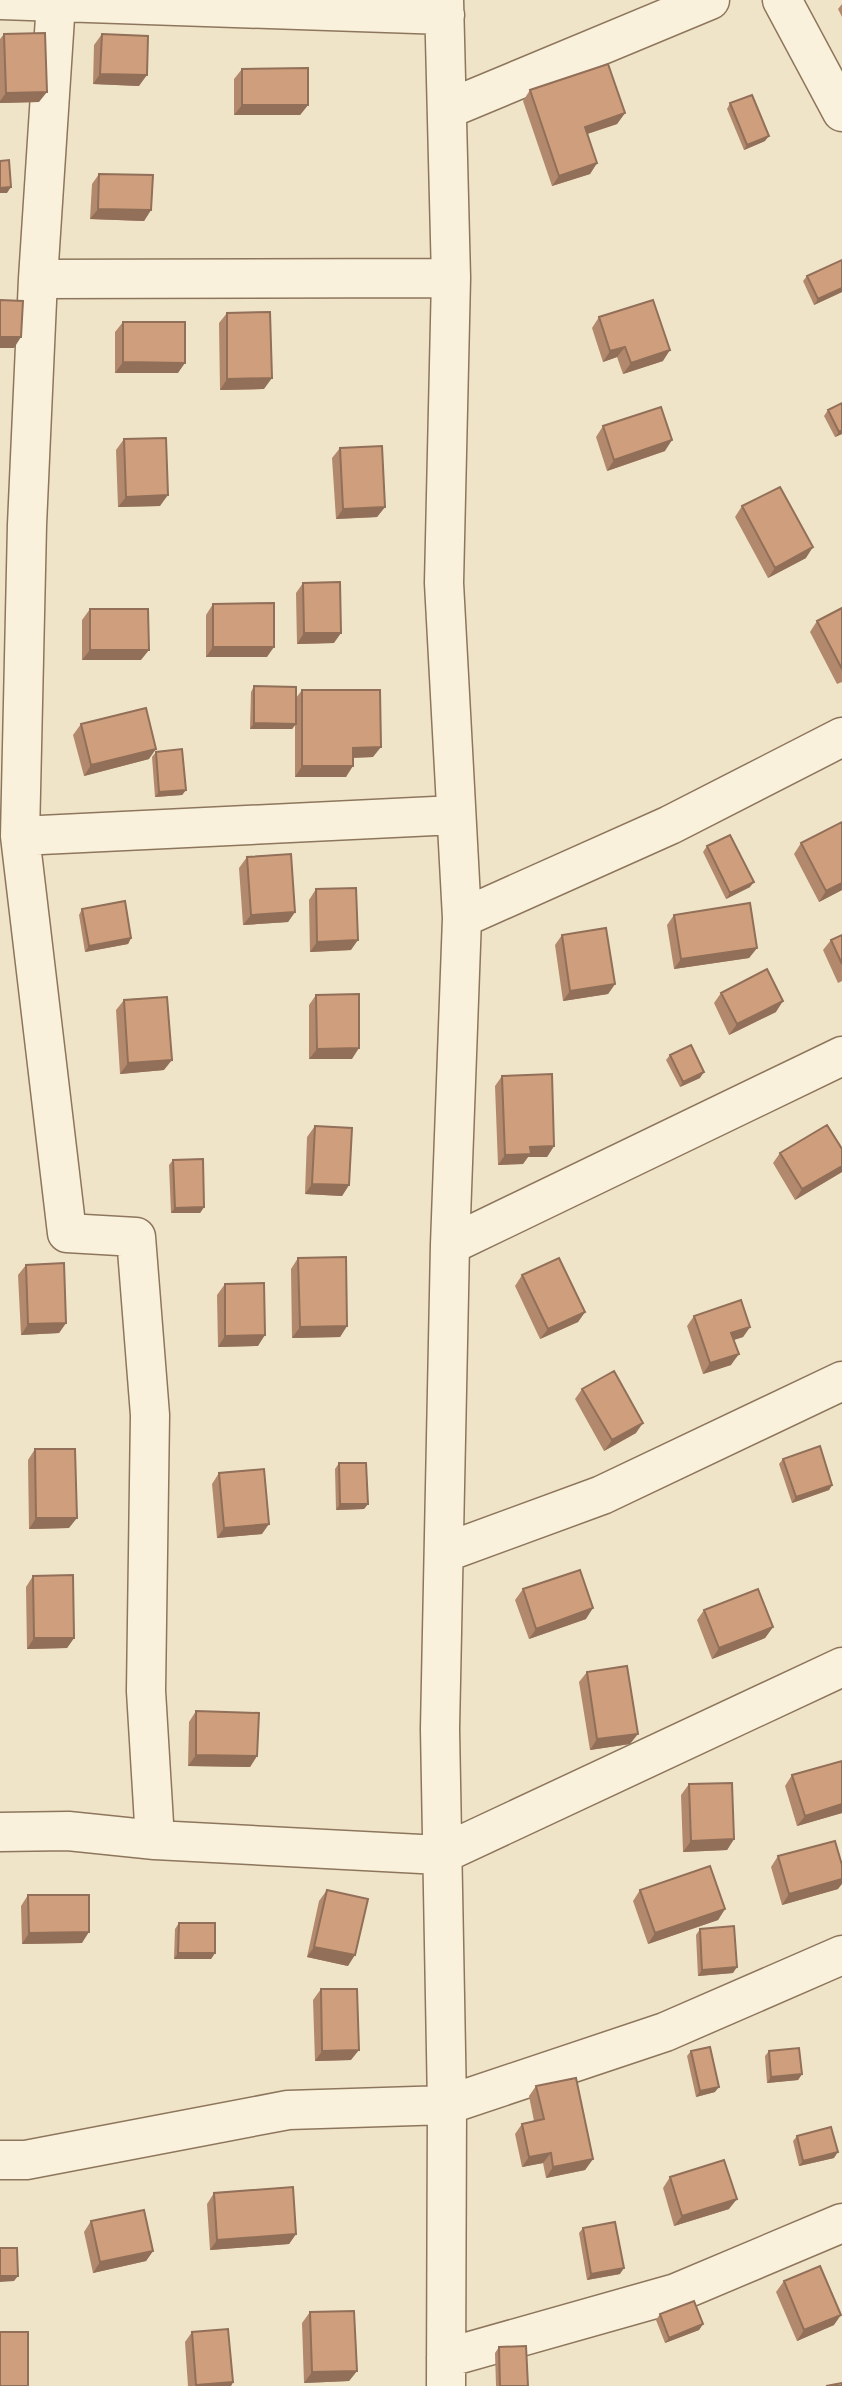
<svg xmlns="http://www.w3.org/2000/svg" width="842" height="2386" viewBox="0 0 842 2386" font-family="Lora,serif">
<style>
.lines{fill:none;stroke-linecap:round;stroke-linejoin:round}
.minor-casing{stroke:#8d765c;stroke-width:41}
.minor{stroke:#faf1dc;stroke-width:38}
.wall{fill:#b2896c}
.shaded-wall{fill:#916f58}
.building{fill:#cf9f7d;stroke:#916f58;stroke-width:2}
</style>
<rect width="100%" height="100%" fill="#f0e4c8"/>
<g class="lines">
<defs>
<path id="minor" d="M0,0L445,15
M444,0L451,278L444,583L462,918L450,1245L440,1729L447,2105L446,2386
M782,0L842,112
M56,2L38,279L27,525L20,836L67,1233L136,1237L150,1415L146,1691L155,1840
M448,109L710,0
M38,279L451,278
M20,836L455,815
M462,918L670,825L842,737
M450,1245L842,1056
M444,1553L602,1495L842,1381
M0,1832L68,1831L155,1840L440,1855L842,1667
M0,2160H26L288,2110L447,2105L665,2032L842,1955
M446,2358L676,2293L842,2223"/>
</defs>
<use href="#minor" class="minor-casing"/>
<use href="#minor" class="minor"/>
</g>
<path class="wall" d="M842,4V17L838,9Z
M4,34L39,102L0,103V39Z
M102,34L139,86L93,84L94,45Z
M242,69L308,105L300,115H234V79Z
M530,90L625,113L617,124L587,134L597,163L590,174L552,186L523,101Z
M730,103L765,141L744,150L727,109Z
M99,174L151,210L144,221L90,219L92,184Z
M842,260V292L814,305L803,281L807,276Z
M227,313L264,389L220,390L219,323Z
M599,317L663,361L623,374L617,357L603,362L592,328Z
M123,322L178,373H115V332Z
M828,410L842,434L835,437L824,416Z
M603,426L665,451L607,471L596,437Z
M124,439L160,506L118,507L116,450Z
M340,448L385,507L377,517L336,519L332,458Z
M742,506L806,558L768,578L735,517Z
M303,583L334,643L297,644L296,593Z
M213,604L267,657H206V615Z
M842,608V682L837,684L810,632L817,621Z
M90,609L141,660H82V620Z
M254,686L296,698L302,690L373,757L353,758L346,777H295V725L292,729H250L251,692Z
M81,724L149,759L84,776L73,735Z
M156,752L186,790L182,795L155,797L152,757Z
M801,843L842,890L819,902L794,854Z
M707,846L750,887L726,899L703,852Z
M247,857L295,912L288,922L243,925L239,868Z
M316,889L351,950L310,952L309,900Z
M82,909L131,938L128,944L85,952L79,915Z
M674,915L757,948L749,958L674,969L667,925Z
M562,935L615,984L608,994L563,1001L555,945Z
M842,935V981L838,983L823,950L831,940Z
M721,993L776,1012L729,1035L714,1003Z
M316,995L352,1059H309V1005Z
M124,1000L164,1070L120,1074L116,1010Z
M670,1055L700,1078L680,1087L666,1060Z
M502,1076L554,1146L547,1157H528L523,1164L498,1165L495,1086Z
M315,1126L349,1185L342,1196L305,1194L307,1137Z
M842,1149V1172L795,1200L773,1163L780,1153Z
M173,1160L204,1207L200,1213H171L169,1165Z
M298,1258L347,1326L340,1337L292,1338L291,1269Z
M26,1265L66,1323L59,1333L21,1335L18,1275Z
M522,1275L585,1312L578,1322L540,1339L515,1286Z
M225,1284L258,1346L218,1347L217,1295Z
M694,1316L750,1327L743,1337L734,1340L731,1365L703,1374L687,1326Z
M582,1389L636,1433L604,1451L575,1399Z
M35,1449L69,1528L29,1529L28,1460Z
M783,1459L832,1485L829,1490L792,1503L779,1464Z
M339,1463L368,1504L364,1509L336,1510L335,1469Z
M219,1473L262,1534L217,1538L212,1484Z
M33,1576L74,1638L67,1648L27,1649L26,1587Z
M523,1589L586,1619L529,1639L515,1600Z
M704,1610L773,1627L765,1638L712,1659L697,1620Z
M587,1672L630,1744L590,1750L579,1682Z
M196,1711L257,1756L250,1767L188,1766L189,1722Z
M792,1775L842,1813L797,1826L785,1786Z
M689,1784L734,1839L727,1850L683,1852L681,1795Z
M778,1856L838,1889L782,1905L771,1867Z
M327,1890L348,1966L307,1957L319,1901Z
M640,1890L725,1909L718,1920L648,1944L633,1901Z
M28,1895L82,1943L22,1944L21,1906Z
M179,1923L215,1953L211,1959H174L175,1929Z
M700,1929L733,1973L698,1976L696,1935Z
M321,1989L351,2060L315,2061L313,2000Z
M691,2051L715,2092L696,2097L687,2056Z
M769,2051L802,2074L798,2080L767,2083L765,2056Z
M536,2086L593,2159L585,2170L546,2178L543,2163L522,2167L515,2134L522,2124L534,2121L529,2096Z
M797,2136L834,2158L799,2166L793,2141Z
M670,2177L729,2209L674,2226L663,2188Z
M214,2193L296,2234L289,2244L210,2250L207,2204Z
M91,2221L153,2251L146,2261L93,2273L84,2232Z
M583,2228L620,2274L587,2280L579,2233Z
M784,2281L834,2325L797,2341L776,2292Z
M310,2312L357,2371L349,2381L304,2383L302,2323Z
M660,2314L703,2324L699,2330L665,2343L656,2320Z
M192,2332L233,2382L231,2386H188L185,2342Z
M499,2347L528,2386H496L495,2353Z"/>
<path class="shaded-wall" d="M100,74L147,75L139,86L93,84Z
M47,92L39,102L0,103V101L6,93Z
M242,105H308L300,115H234Z
M625,113L617,124L578,137L585,127Z
M769,136L765,141L744,150L747,145Z
M597,163L590,174L552,186L559,176Z
M11,187L7,193H0V188Z
M98,209L151,210L144,221L90,219Z
M842,288V292L814,305L818,299Z
M0,337H21L14,348H0Z
M625,347L617,357L603,362L610,351Z
M670,350L663,361L623,374L631,363Z
M123,362L185,363L178,373H115Z
M272,378L264,389L220,390L227,379Z
M842,430V434L835,437L839,432Z
M672,440L665,451L607,471L614,460Z
M168,495L160,506L118,507L126,497Z
M385,507L377,517L336,519L343,509Z
M813,547L806,558L768,578L775,568Z
M304,633H341L334,643L297,644Z
M213,647H274L267,657H206Z
M90,650H149L141,660H82Z
M254,723L296,724L292,729H250Z
M381,747L373,757L346,758L353,748Z
M156,749L149,759L84,776L91,765Z
M302,766H353L346,777H295Z
M186,790L182,795L155,797L159,792Z
M754,882L750,887L726,899L730,893Z
M842,883V890L819,902L826,891Z
M295,912L288,922L243,925L251,915Z
M131,938L128,944L85,952L89,946Z
M358,940L351,950L310,952L317,942Z
M757,948L749,958L674,969L681,959Z
M615,984L608,994L563,1001L570,991Z
M783,1001L776,1012L729,1035L737,1024Z
M359,1048L352,1059H309L317,1049Z
M172,1060L164,1070L120,1074L128,1063Z
M704,1072L700,1078L680,1087L683,1082Z
M554,1146L547,1157H528L523,1164L498,1165L505,1155L530,1147Z
M842,1166V1172L795,1200L802,1189Z
M312,1184L349,1185L342,1196L305,1194Z
M204,1207L200,1213H171L175,1208Z
M585,1312L578,1322L540,1339L548,1329Z
M66,1323L59,1333L21,1335L28,1324Z
M347,1326L340,1337L292,1338L300,1327Z
M750,1327L743,1337L724,1343L731,1333Z
M265,1335L258,1346L218,1347L225,1336Z
M739,1354L731,1365L703,1374L710,1363Z
M643,1423L636,1433L604,1451L612,1440Z
M832,1485L829,1490L792,1503L796,1497Z
M340,1504H368L364,1509L336,1510Z
M36,1518H77L69,1528L29,1529Z
M269,1524L262,1534L217,1538L224,1528Z
M593,1608L586,1619L529,1639L536,1629Z
M773,1627L765,1638L712,1659L719,1648Z
M34,1638H74L67,1648L27,1649Z
M638,1734L630,1744L590,1750L597,1739Z
M196,1755L257,1756L250,1767L188,1766Z
M842,1804V1813L797,1826L805,1816Z
M734,1839L727,1850L683,1852L691,1841Z
M842,1879V1884L838,1889L782,1905L789,1894Z
M725,1909L718,1920L648,1944L655,1933Z
M89,1932L82,1943L22,1944L29,1933Z
M314,1947L355,1955L348,1966L307,1957Z
M178,1953H215L211,1959H174Z
M737,1967L733,1973L698,1976L702,1970Z
M359,2050L351,2060L315,2061L322,2051Z
M802,2074L798,2080L767,2083L771,2077Z
M719,2087L715,2092L696,2097L700,2091Z
M838,2152L834,2158L799,2166L803,2161Z
M551,2153L543,2163L522,2167L529,2157Z
M593,2159L585,2170L546,2178L553,2167Z
M737,2199L729,2209L674,2226L682,2216Z
M296,2234L289,2244L210,2250L217,2240Z
M153,2251L146,2261L93,2273L100,2262Z
M624,2268L620,2274L587,2280L591,2274Z
M0,2276H18L14,2281L0,2282Z
M841,2315L834,2325L797,2341L804,2330Z
M703,2324L699,2330L665,2343L669,2338Z
M357,2371L349,2381L304,2383L312,2372Z
M233,2382L231,2386H195L196,2385Z"/>
<path class="building" d="M45,33L47,92L6,93L4,34Z
M102,34L148,36L147,75L100,74Z
M608,64L625,113L585,127L597,163L559,176L530,90Z
M308,68V105H242V69Z
M752,95L769,136L747,145L730,103Z
M9,160L11,187L0,188V161Z
M99,174L153,175L151,210L98,209Z
M842,260V288L818,299L807,276Z
M0,300L23,301L21,337H0Z
M653,300L670,350L631,363L625,347L610,351L599,317Z
M270,312L272,378L227,379V313Z
M123,322H185V363L123,362Z
M842,403V430L839,432L828,410Z
M661,407L672,440L614,460L603,426Z
M166,438L168,495L126,497L124,439Z
M382,446L385,507L343,509L340,448Z
M780,487L813,547L775,568L742,506Z
M340,582L341,633H304L303,583Z
M274,603V647H213V604Z
M842,608V669L817,621Z
M90,609H148L149,650H90Z
M254,686L296,687V724L254,723Z
M302,690H380L381,747L353,748V766H302Z
M146,708L156,749L91,765L81,724Z
M182,749L186,790L159,792L156,752Z
M842,822V883L826,891L801,843Z
M730,835L754,882L730,893L707,846Z
M291,854L295,912L251,915L247,857Z
M356,888L358,940L317,942L316,889Z
M125,901L131,938L89,946L82,909Z
M750,903L757,948L681,959L674,915Z
M606,928L615,984L570,991L562,935Z
M842,935V964L831,940Z
M767,969L783,1001L737,1024L721,993Z
M359,994V1048L317,1049L316,995Z
M167,997L172,1060L128,1063L124,1000Z
M691,1045L704,1072L683,1082L670,1055Z
M552,1074L554,1146L530,1147L531,1154L505,1155L502,1076Z
M827,1125L842,1149V1166L802,1189L780,1153Z
M315,1126L352,1128L349,1185L312,1184Z
M203,1159L204,1207L175,1208L173,1160Z
M346,1257L347,1326L300,1327L298,1258Z
M559,1258L585,1312L548,1329L522,1275Z
M64,1263L66,1323L28,1324L26,1265Z
M264,1283L265,1335L225,1336V1284Z
M741,1300L750,1327L731,1333L739,1354L710,1363L694,1316Z
M614,1371L643,1423L612,1440L582,1389Z
M820,1446L832,1485L796,1497L783,1459Z
M35,1449H75L77,1518H36Z
M339,1463H366L368,1504H340Z
M264,1469L269,1524L224,1528L219,1473Z
M580,1570L593,1608L536,1629L523,1589Z
M73,1575L74,1638H34L33,1576Z
M758,1589L773,1627L719,1648L704,1610Z
M627,1666L638,1734L597,1739L587,1672Z
M196,1711L259,1713L257,1756L196,1755Z
M842,1761V1804L805,1816L792,1775Z
M732,1783L734,1839L691,1841L689,1784Z
M835,1841L842,1865V1879L789,1894L778,1856Z
M710,1866L725,1909L655,1933L640,1890Z
M327,1890L368,1899L355,1955L314,1947Z
M28,1895H89V1932L29,1933Z
M179,1923H215V1953H178Z
M734,1926L737,1967L702,1970L700,1929Z
M321,1989H357L359,2050L322,2051Z
M710,2047L719,2087L700,2091L691,2051Z
M799,2048L802,2074L771,2077L769,2051Z
M576,2078L593,2159L553,2167L551,2153L529,2157L522,2124L544,2119L536,2086Z
M831,2127L838,2152L803,2161L797,2136Z
M724,2160L737,2199L682,2216L670,2177Z
M293,2187L296,2234L217,2240L214,2193Z
M144,2210L153,2251L100,2262L91,2221Z
M615,2222L624,2268L591,2274L583,2228Z
M0,2248H17L18,2276H0Z
M820,2266L841,2315L804,2330L784,2281Z
M694,2301L703,2324L669,2338L660,2314Z
M354,2311L357,2371L312,2372L310,2312Z
M228,2329L233,2382L196,2385L192,2332Z
M0,2332H28V2386H0Z
M526,2346L528,2386H500L499,2347Z
M842,2383V2386H826Z"/>
</svg>
